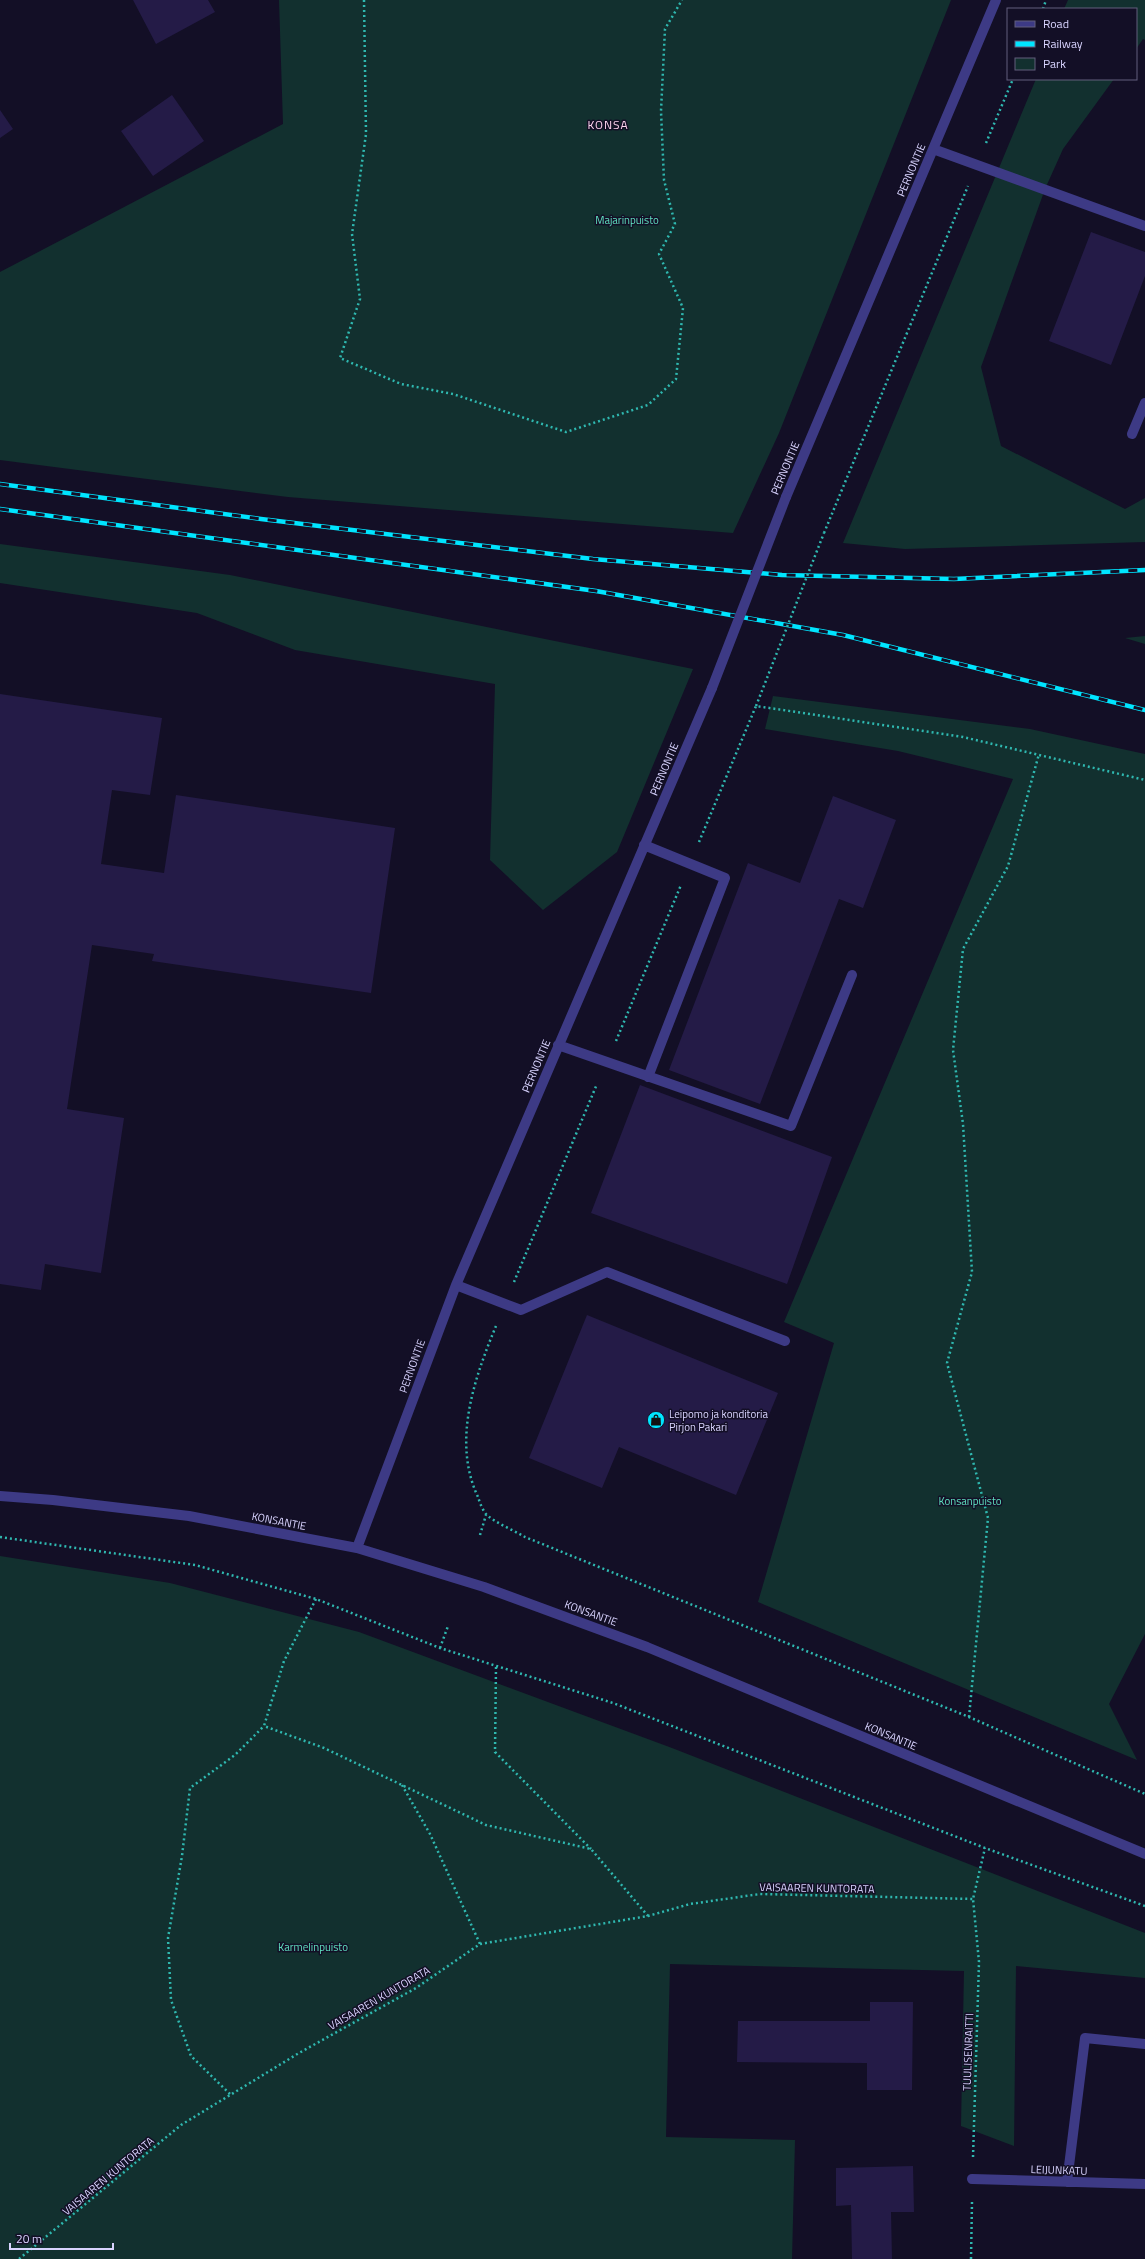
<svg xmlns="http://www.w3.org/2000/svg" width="1145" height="2259" viewBox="0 0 1145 2259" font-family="'Titillium Web',sans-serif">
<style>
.green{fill:#12302f}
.building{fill:#241b47}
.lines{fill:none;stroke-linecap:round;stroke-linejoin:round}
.path{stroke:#2fb8b0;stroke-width:2.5;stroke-dasharray:2 3;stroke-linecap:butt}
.minor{stroke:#3d3a85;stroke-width:10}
.rail-casing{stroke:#00e5ff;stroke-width:4.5}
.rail{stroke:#130f26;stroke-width:3;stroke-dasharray:9;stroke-linecap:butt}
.path-bridge{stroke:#2fb8b0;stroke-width:2.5;stroke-dasharray:2 3;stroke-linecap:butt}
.minor-bridge{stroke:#3d3a85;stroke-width:10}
.labels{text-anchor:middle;stroke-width:3;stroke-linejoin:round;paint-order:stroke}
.street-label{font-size:11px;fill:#d9d4ff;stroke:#130f26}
.park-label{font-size:11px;fill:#5fe0c0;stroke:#130f26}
.poi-label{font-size:11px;fill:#d9d4ff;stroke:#130f26;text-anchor:start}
.neighbourhood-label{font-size:12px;letter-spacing:1px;fill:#ffd6f0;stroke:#130f26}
</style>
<rect width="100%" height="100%" fill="#130f26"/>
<path class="green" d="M279,0H951L779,433L733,533L288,497L0,460V272L283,124Z
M1068,0H1145V40L1143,39L1136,49V9H1064Z
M1036,79H1114L1063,149L1045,189L981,367L1001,446L1125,509L1145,498V542L905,549L843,543Z
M0,544L230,575L693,669L617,852L543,910L490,860L495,684L295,650L197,613L0,583Z
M1145,636V644L1125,638Z
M773,696L1030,729L1145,754V1634L1109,1704L1137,1760L758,1602L834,1343L784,1322L1013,779L898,751L765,729Z
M0,1556L170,1583L359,1632L672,1748L1145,1933V1978L1016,1966L1014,2146L961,2126L964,1971L670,1964L666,2137L795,2140L792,2259H0Z"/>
<path class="building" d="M133,0H208L215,12L156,44Z
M172,95L204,141L153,176L121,131Z
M0,110L13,129L0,138Z
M1091,232L1145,252V276L1111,365L1049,341Z
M0,694L162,718L150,795L112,790L101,864L164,873L176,795L395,828L371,993L152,961L154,954L92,945L67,1109L124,1118L101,1273L45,1264L41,1290L0,1284Z
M833,796L896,820L863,908L839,899L760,1104L669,1070L748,863L800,883Z
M640,1085L832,1157L787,1284L591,1213Z
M587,1315L778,1393L736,1495L619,1447L602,1488L529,1458Z
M870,2002H913L912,2090H867V2063L737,2062L738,2021H870Z
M913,2166L914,2212H891L892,2259H852L851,2205L836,2206V2168Z"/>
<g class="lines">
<path class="path" d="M364,0L366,134L352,234L360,299L340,358L401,384L453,394L566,432L648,405L676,379L683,308L659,254L675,224L664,180L661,111L665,29L682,0
M1043,9L1046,0
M986,143L1013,79
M824,533L968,186
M699,842L756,706L963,737L1145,780
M616,1041L681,885
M514,1282L597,1084
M496,1326C474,1379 452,1442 478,1497C480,1503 483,1512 488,1516C498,1524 513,1530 525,1537L969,1717L1145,1794
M480,1535L486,1515
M0,1537L195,1565L316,1599L440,1648L613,1703L985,1848L1145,1906
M316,1599L284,1661L264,1726L324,1748L486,1825L591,1849L648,1916
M440,1648L448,1626
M496,1667L495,1752L591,1849
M969,1717L988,1518L947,1363L972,1272L963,1124L953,1050L963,949L1008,866L1039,754
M402,1785L430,1834L480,1944
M230,2094L191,2056L171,2000L168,1938L182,1856L190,1788L235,1755L264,1726
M973,2157L979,1962L973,1899L985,1848
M19,2259L181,2125L299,2053L416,1988L480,1944L648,1916L690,1904L760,1894L973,1899
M971,2259L972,2202"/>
<path class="minor" d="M933,149L1145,226
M1132,434L1145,403
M786,497L996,0
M644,845L725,878L648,1077
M558,1045L791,1126L852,975
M456,1285L521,1310L607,1272L785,1341
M0,1496L53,1500L189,1516L357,1548L484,1587L647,1647L1145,1854
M357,1548L456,1285L712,688
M972,2179L1145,2184
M1067,2182L1085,2038L1145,2044"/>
<defs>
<path id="rail" d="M0,484L261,519L593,559L782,575L954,579L1145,570
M0,509L596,591L843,635L1145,710"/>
</defs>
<use href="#rail" class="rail-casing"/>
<use href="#rail" class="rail"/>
<path class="path-bridge" d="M756,706L824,533"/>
<path class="minor-bridge" d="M712,688L786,497"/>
</g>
<defs>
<symbol id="shop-disc" viewBox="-11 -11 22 22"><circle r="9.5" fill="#00e5ff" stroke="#130f26"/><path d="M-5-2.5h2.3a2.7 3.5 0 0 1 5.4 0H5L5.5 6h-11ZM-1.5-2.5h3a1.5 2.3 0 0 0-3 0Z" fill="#111"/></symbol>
</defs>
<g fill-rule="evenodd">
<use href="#shop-disc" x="646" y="1410" width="20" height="20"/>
</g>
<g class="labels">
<g class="street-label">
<text transform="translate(911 170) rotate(-67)" y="4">PERNONTIE</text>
<text transform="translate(785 468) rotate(-67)" y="4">PERNONTIE</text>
<text transform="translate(664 769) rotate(-67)" y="4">PERNONTIE</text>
<text transform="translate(536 1066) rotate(-67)" y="4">PERNONTIE</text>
<text transform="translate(412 1366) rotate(-70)" y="4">PERNONTIE</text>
<text transform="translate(279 1521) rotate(11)" y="4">KONSANTIE</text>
<text transform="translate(591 1613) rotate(20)" y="4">KONSANTIE</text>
<text transform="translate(891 1736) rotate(23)" y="4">KONSANTIE</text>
<text transform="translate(817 1888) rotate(1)" y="4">VAISAAREN KUNTORATA</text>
<text transform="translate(379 1998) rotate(-30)" y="4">VAISAAREN KUNTORATA</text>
<text transform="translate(968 2052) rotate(-88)" y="4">TUULISENRAITTI</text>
<text transform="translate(1059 2170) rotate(2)" y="4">LEIJUNKATU</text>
<text transform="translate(108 2176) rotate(-40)" y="4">VAISAAREN KUNTORATA</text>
</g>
<g class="park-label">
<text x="627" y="224">Majarinpuisto</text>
<text x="970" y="1505">Konsanpuisto</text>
<text x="313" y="1951">Karmelinpuisto</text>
</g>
<g class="poi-label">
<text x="669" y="1418">Leipomo ja konditoria<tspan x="669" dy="13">Pirjon Pakari</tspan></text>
</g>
<g class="neighbourhood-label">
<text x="608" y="129">KONSA</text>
</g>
</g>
<rect x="1007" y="8" width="130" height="72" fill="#130f26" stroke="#625e7d"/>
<rect x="1015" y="21" width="20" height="6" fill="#3d3a85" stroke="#625e7d"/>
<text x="1043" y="28" font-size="12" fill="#d9d4ff">Road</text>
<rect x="1015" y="41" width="20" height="6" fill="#00e5ff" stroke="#625e7d"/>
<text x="1043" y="48" font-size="12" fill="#d9d4ff">Railway</text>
<rect x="1015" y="58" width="20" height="12" fill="#12302f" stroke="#625e7d"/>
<text x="1043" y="68" font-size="12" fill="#d9d4ff">Park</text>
<path d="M10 2243v6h103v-6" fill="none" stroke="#d9d4ff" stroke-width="2"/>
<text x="16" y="2243" font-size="12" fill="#d9d4ff" stroke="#130f26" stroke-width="3" paint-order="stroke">20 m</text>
</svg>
